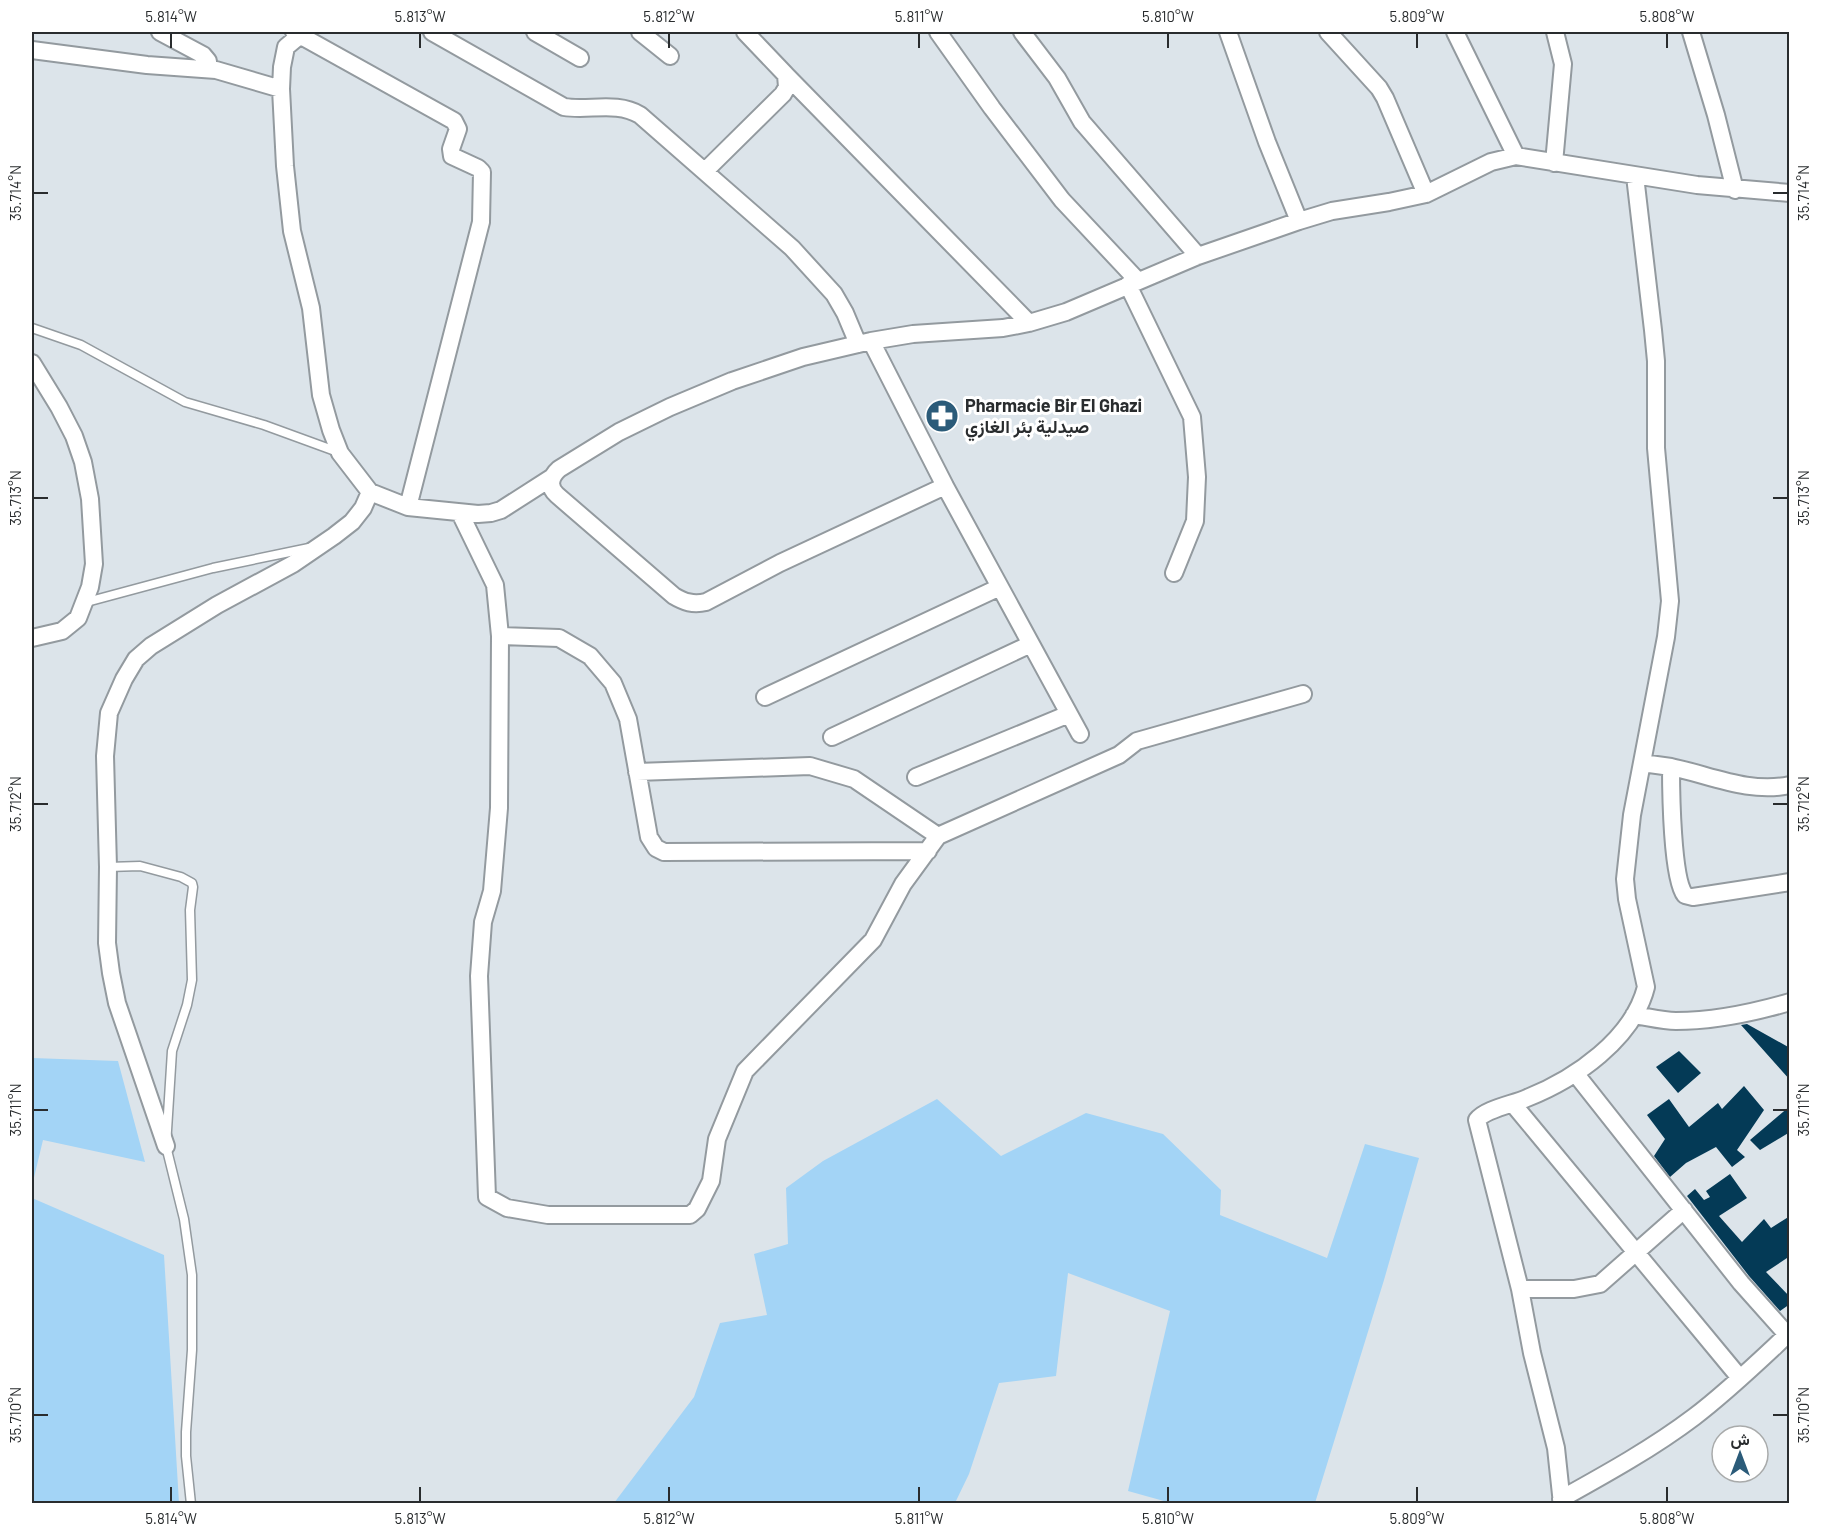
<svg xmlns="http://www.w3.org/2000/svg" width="1821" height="1535" viewBox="0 0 1821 1535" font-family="Barlow,Vazirmatn,sans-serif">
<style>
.green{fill:#a3d4f6}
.building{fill:#043a56}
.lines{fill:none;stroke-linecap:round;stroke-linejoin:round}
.service-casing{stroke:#939a9f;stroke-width:11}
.minor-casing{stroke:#939a9f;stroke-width:20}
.service{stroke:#fff;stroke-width:8}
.minor{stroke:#fff;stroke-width:16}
.ticks{fill:none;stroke:#292c2e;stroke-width:2}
.labels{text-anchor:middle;stroke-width:6;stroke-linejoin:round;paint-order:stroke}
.poi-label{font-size:18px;font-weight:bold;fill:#292c2e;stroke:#fff;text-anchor:start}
.neatline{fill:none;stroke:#292c2e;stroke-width:2}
.ticks-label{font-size:15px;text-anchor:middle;fill:#292c2e}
</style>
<rect width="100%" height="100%" fill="#dce4ea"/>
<path class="green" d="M32,1058L118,1061L145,1162L43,1140L32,1186Z
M937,1099L1001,1156L1086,1113L1163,1134L1221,1190L1220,1215L1327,1258L1365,1144L1419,1158L1384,1280L1315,1503H1171L1128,1491L1170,1311L1068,1273L1056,1376L999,1383L969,1474L955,1503H614L694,1397L720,1323L767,1315L754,1254L788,1244L786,1188L823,1161Z
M32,1198L164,1255L179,1503H32Z"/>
<path class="building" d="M1747,1024L1790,1048V1080L1741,1025Z
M1679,1051L1701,1073L1678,1093L1656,1067Z
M1744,1086L1764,1110L1737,1150L1745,1157L1732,1167L1716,1147L1686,1163L1670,1177L1654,1156L1665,1139L1647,1115L1669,1099L1689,1127L1718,1103L1722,1109Z
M1790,1106V1132L1760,1150L1750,1140Z
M1730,1174L1747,1198L1719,1216L1742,1242L1764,1219L1771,1228L1790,1216V1256L1766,1272L1790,1297V1304L1780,1311L1749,1276L1687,1196L1695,1189L1704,1200L1710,1197L1706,1191Z"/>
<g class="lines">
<defs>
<path id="service" d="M32,328L81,345L185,402L264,425L338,452
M83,603L213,568L309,548
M108,867L140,866L181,877L192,883L193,887L190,910L192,980L187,1005L172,1051L166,1146L184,1219L192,1275V1350L186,1432V1456L191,1504"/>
<path id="minor" d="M160,32L203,55L208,61L207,69
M294,32L454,121L458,129L451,149L452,156L478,168L482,172L481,222L408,507
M432,32L564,107C589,111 617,101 640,115L792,248L834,294L845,313L858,344
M535,32L580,58
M640,32L670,56
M938,32L992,108L1062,200L1138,281
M1022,32L1057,78L1082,122L1198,256
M1228,32L1267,142L1299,221
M1328,32L1379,88L1385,98L1426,194
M1455,32L1516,156
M1691,32L1716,115L1735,190
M32,50L147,65L216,70L281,89
M786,75L1029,323
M1554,163L1563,64L1555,32
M705,171L783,94L787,87L786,75L745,32
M1128,285L1192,417L1197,477L1195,521L1174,573
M871,341L945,486L1080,734
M32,363L59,407L74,436L83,462L90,499L94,564L90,587L78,618L62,631L32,638
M945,486L780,563L706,602C693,605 684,602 674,596L557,495C548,487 550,477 559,469L619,432L670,407L732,381L803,357L871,341L913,334L1003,328L1029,323L1066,312L1198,256L1299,221L1332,211L1389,202L1426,194L1491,162L1516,156L1697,185L1790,193
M370,492L408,507L478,514L491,513L501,510L551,478
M460,513L495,585L500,636L499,808L492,891L483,922L479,976L487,1197L507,1208L548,1215H690L697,1209L711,1181L717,1139L745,1071L873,940L903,884L938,836L1119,755L1137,741L1303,694
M500,636L559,638L590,656L613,683L628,719L649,837L656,848L664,852L928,851
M765,697L1000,587
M832,737L1031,644
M1642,763L1671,767C1671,791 1672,879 1685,895L1693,897L1790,882
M1671,767C1710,775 1749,794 1790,785
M637,772L810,766L854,779L938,836
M916,777L1069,714
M1634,1015C1648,1017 1662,1021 1676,1021C1714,1021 1752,1013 1790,1002
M1575,1073L1741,1283L1790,1338
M1513,1104L1740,1378
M166,1146L117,1003L111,973L107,943L108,867L105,756L109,713L124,679L136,659L151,646L217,605L293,564L334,536L352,522L363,508L370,492L340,453L331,430L321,395L311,308L292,231L285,166L281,89L282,67L286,47L304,32
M1520,1289H1574L1600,1284L1684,1210
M1561,1499C1606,1474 1653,1448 1694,1417C1727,1392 1757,1363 1787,1335
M1562,1504L1556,1448L1532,1353L1520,1289L1477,1120C1485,1109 1514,1104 1527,1098C1575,1079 1633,1039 1646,987L1627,899L1625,879L1632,815L1666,637L1670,601L1656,448V361L1653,330L1635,176"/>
</defs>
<use href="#service" class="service-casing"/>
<use href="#minor" class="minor-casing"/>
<use href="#service" class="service"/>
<use href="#minor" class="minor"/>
</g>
<path class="ticks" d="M171,33V48M420,33V48M669,33V48M919,33V48M1168,33V48M1417,33V48M1667,33V48M33,193H48M1773,193H1788M33,498H48M1773,498H1788M33,804H48M1773,804H1788M33,1110H48M1773,1110H1788M33,1415H48M1773,1415H1788M171,1487V1502M420,1487V1502M669,1487V1502M919,1487V1502M1168,1487V1502M1417,1487V1502M1667,1487V1502"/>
<defs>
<symbol id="pharmacy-disc" viewBox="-11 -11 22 22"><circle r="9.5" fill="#2b5b79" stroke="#fff"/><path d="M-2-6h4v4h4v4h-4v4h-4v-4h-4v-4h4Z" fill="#fff"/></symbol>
</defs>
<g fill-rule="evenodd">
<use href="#pharmacy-disc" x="923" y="397" width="38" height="38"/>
</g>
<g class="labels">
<g class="poi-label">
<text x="965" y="412">Pharmacie Bir El Ghazi<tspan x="965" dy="21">صيدلية بئر الغازي</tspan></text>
</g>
</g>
<rect width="1821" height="1535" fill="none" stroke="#ffffff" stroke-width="66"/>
<g transform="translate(1740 1454)"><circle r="28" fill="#ffffff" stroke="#a9abab" stroke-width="1.5"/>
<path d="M0-4.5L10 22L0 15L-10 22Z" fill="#2b5b79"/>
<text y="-9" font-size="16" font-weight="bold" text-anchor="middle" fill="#292c2e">ش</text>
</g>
<rect x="33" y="33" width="1755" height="1469" class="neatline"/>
<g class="ticks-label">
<text x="171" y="22">5.814°W</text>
<text x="420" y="22">5.813°W</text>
<text x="669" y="22">5.812°W</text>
<text x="919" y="22">5.811°W</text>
<text x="1168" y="22">5.810°W</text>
<text x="1417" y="22">5.809°W</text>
<text x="1667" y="22">5.808°W</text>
<text transform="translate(16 193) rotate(-90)" y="5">35.714°N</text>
<text transform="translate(1804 193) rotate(-90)" y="5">35.714°N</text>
<text transform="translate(16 498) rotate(-90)" y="5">35.713°N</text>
<text transform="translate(1804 498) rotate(-90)" y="5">35.713°N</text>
<text transform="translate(16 804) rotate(-90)" y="5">35.712°N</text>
<text transform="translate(1804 804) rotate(-90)" y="5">35.712°N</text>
<text transform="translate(16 1110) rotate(-90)" y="5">35.711°N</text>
<text transform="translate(1804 1110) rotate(-90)" y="5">35.711°N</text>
<text transform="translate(16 1415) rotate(-90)" y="5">35.710°N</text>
<text transform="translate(1804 1415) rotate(-90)" y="5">35.710°N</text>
<text x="171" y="1524">5.814°W</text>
<text x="420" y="1524">5.813°W</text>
<text x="669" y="1524">5.812°W</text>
<text x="919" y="1524">5.811°W</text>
<text x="1168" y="1524">5.810°W</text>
<text x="1417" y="1524">5.809°W</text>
<text x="1667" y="1524">5.808°W</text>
</g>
</svg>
